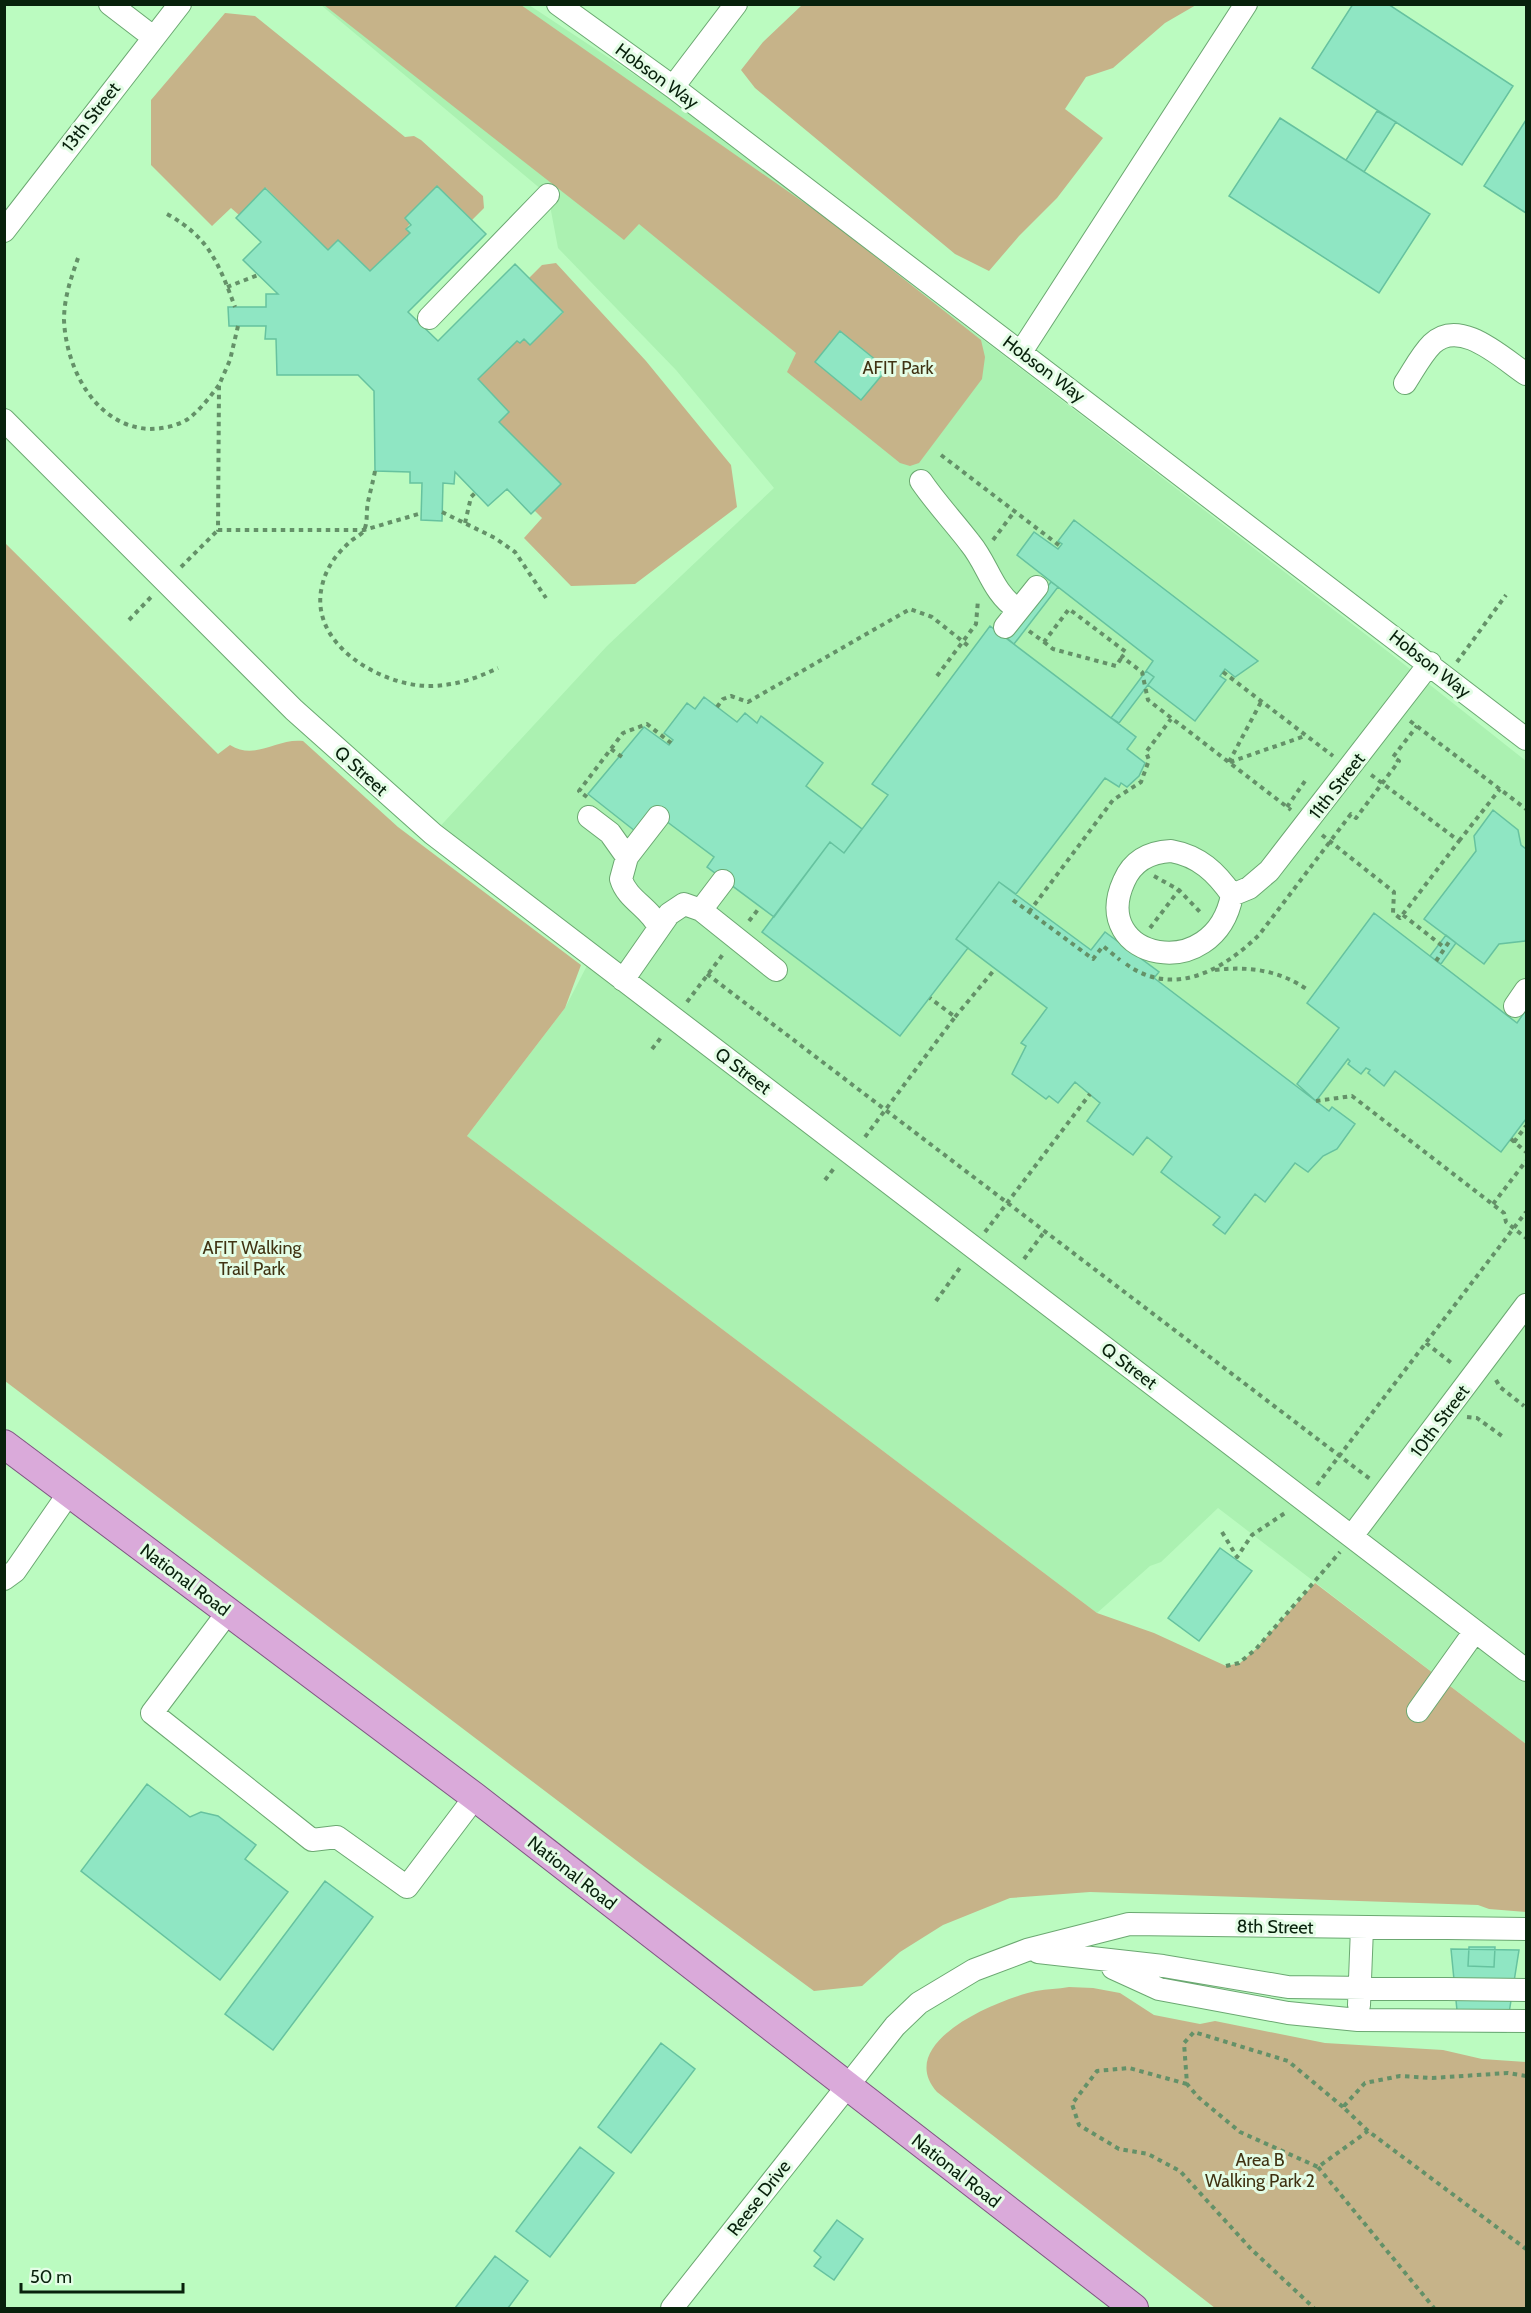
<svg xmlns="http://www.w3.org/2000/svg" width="1531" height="2313" viewBox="0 0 1531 2313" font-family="Cabin,sans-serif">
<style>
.built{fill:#abf1b1}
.green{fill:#c6b389}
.building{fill:#8fe6c3;stroke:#66c29f;stroke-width:1.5}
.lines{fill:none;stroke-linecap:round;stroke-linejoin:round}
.minor-casing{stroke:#6ba871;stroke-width:24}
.major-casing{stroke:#805682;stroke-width:30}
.path{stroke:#649168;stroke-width:4;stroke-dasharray:4.5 4.5;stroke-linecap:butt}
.minor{stroke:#fff;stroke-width:22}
.major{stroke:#daaada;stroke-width:28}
.labels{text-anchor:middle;stroke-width:6;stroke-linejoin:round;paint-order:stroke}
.street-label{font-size:18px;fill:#08210c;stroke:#e4fde6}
.park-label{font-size:18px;fill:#403313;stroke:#e4fde6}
</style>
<rect width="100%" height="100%" fill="#bbfbc0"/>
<path class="built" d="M321,5H529L668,97L1391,654L1526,761V1744L1218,1508L1161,1562L1150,1566L1097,1613L467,1136L565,1008L592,956L433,834L607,646L774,488L676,370L558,248L548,195Z"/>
<path class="green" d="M324,5H521L829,220L981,340L985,357L982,379L919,463L910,466L900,463L787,372L796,353L639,224L624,240Z
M802,5V4L1196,5L1165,23L1113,68L1086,77L1065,109L1103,138L1057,198L1019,236L989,271L955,254L755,88L741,70L763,42Z
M225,13L255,16L405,137L414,136L421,140L483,196L484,208L472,220L437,186L406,229L410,233L370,271L328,250L266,188L239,215L231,208L212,226L151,165V100Z
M556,263L646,361L731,465L737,507L635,584L571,586L524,538L542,518L534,510L560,483L499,422L509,412L478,379L517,341L520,343L524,339L530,345L563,313L529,278L542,265Z
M4,542L218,754L230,745C256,761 276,738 303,741L398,827L581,965L565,1008L467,1136L1097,1613L1154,1633L1226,1666L1240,1663L1256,1649L1315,1583L1526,1744V1912L1489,1909L1478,1905L1090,1892L1010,1898L943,1925L900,1952L862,1986L814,1991L645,1867L5,1381Z
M1069,1987L1093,1988L1120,1993L1154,2015L1200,2024L1215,2021L1325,2043L1443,2050L1482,2059L1526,2062V2308H1215L937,2092C893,2042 999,1999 1036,1991C1047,1989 1058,1989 1069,1987Z"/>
<path class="building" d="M1353,4H1388L1513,86L1462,165L1312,68Z
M1377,111L1396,122L1364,172L1346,160Z
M1280,118L1430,214L1379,293L1229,196Z
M1526,120V213L1484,186Z
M437,186L486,234L408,312L438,341L515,264L563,312L530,345L524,339L520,343L517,341L478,379L509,412L499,422L561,484L531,514L507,489L488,506L455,472L454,484L443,483L442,521L421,520L422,483H410V472L375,471L374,391L358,375H277L276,339H265L266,326H229L228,307H266V294H278L243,260L261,242L236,218L265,188L328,250L338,240L370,271L410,233L406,229L411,225L405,218Z
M840,331L887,369L861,400L815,362Z
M1074,520L1258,661L1235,677L1225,669L1220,676L1226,680L1195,721L1148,685L1154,677L1146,671L1153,661L1017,555L1034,532L1058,549L1062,544L1058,541Z
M1051,582L1058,587L1014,644L1007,638Z
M990,626L1136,737L1127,749L1145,763L1139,776L1127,787L1121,783L1119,787L1105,778L1016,894L999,882L956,939L968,948L900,1036L762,932L830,842L844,853L888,795L872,784Z
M1146,671L1154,677L1119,723L1111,718Z
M704,697L737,722L745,713L757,723L761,716L823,763L806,786L862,829L844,853L830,842L774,917L707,867L714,857L666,821L635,831L588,794L644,727L669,745L673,740L664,733L687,703L695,709Z
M1493,810L1518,830L1521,845L1526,849V939L1525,941L1499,944L1484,964L1424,919L1476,851L1474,836Z
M999,882L1091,950L1105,932L1159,972L1154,978L1329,1111L1332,1107L1355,1124L1337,1149L1323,1156L1308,1172L1295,1163L1265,1202L1255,1194L1225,1234L1213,1225L1220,1217L1161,1172L1172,1157L1147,1137L1133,1155L1087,1121L1100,1103L1075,1082L1058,1103L1049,1096L1046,1099L1012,1074L1026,1046L1021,1043L1047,1008L956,939Z
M1374,913L1517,1023L1526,1010V1119L1501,1152L1395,1071L1384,1086L1368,1073L1370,1070L1366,1068L1361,1074L1348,1064L1350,1061L1348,1059L1316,1101L1297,1084L1339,1028L1307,1003Z
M1446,935L1456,943L1441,964L1430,956Z
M1220,1548L1252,1571L1199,1641L1168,1618Z
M147,1784L190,1817L201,1812L218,1816L256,1845L245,1859L288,1892L220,1980L81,1871Z
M325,1881L373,1917L273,2050L225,2014Z
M1469,1947H1495L1494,1967L1468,1966Z
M1451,1949L1519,1950L1506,2032L1459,2031Z
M661,2043L695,2069L631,2153L598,2127Z
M580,2147L614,2173L550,2257L516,2231Z
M837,2220L863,2239L834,2280L814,2266L821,2257L814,2251Z
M495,2256L528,2281L508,2308H455Z"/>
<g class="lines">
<defs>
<path id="minor" d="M110,4L153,37
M558,4L673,87L1526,739
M673,87L736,4
M4,231L180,4
M429,318L548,195
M1021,352L1246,4
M1405,383C1413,371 1421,355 1432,344C1460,317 1502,358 1526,374
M4,420L294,710L433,834L1526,1670
M921,481C936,503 954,522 970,543C989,566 991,591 1018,610
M1005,627L1037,587
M589,817L610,833L627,857
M658,817L627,857L621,879C627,900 651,908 659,928
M1171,851C1199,856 1216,872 1232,895C1215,986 1088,960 1124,881C1133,860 1150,852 1171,851Z
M1232,895L1249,888L1269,871L1430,663
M701,910L723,881
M623,980L669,914L684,904L701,910L776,970
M1515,1006L1526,990
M1352,1536L1526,1305
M4,1579L15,1571L69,1493
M228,1612L152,1713L312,1840L337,1837L407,1887L475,1797
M1418,1711L1475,1631
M1038,1952L1163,1966L1288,1987L1526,1990
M1113,1968L1159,1989L1288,2013L1358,2020L1526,2021
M1359,2005L1362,1928
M672,2308L895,2026L919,2003L974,1970L1027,1950L1129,1924L1526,1929"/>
<path id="major" d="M4,1444L475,1797L1134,2308"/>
</defs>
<use href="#minor" class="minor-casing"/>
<use href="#major" class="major-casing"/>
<path class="path" d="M167,214C209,237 219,264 235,307
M78,258C71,278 64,298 64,320C66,368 95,426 149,429C162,429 177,426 188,419C200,410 210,397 219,385
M227,287L258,275
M238,326L230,360L219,385L218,530H364L422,513
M941,455L1060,546
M375,471C373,482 370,492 368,502C366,510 368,523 364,530C363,534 354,538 351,541C336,554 326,568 322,586C308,644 380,685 428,686C454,686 475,679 498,668
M442,512L495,538L515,552L546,598
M465,523L471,497L475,493
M993,540L1014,512
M181,567L218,530
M129,620L152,596
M1029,631L1044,642L1069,609L1126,652L1122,657L1142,672L1148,700L1291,810
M1044,642L1053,649L1116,666L1122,657
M1457,662L1506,595
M1223,672L1333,756
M937,676L976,624L978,600
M717,707L723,699L731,696L748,702L910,609L932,617L971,648
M1410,721L1526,809
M611,749L622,757
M1229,762L1261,702
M1230,762L1305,736
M587,797L579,791L623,733L647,724L671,743
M1287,807L1305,781
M1322,835L1394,892L1393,913L1400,918L1459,841L1370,774
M1459,841L1500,789
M1154,876L1179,890L1202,914
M1013,900L1093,959L1103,946L1120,960
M1029,912L1113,800L1141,782L1149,760L1146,752L1171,719
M1403,915L1445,948
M749,921L760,907
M1150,928L1179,890
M1436,961L1451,939
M1126,964C1173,998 1222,971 1259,935L1351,814L1356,818L1399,761L1393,757L1417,726
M1215,970C1249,966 1279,970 1308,990
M707,974L1370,1479
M687,1002L724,953
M955,1017L995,969
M652,1049L663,1035
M1316,1101L1352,1096L1504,1213L1506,1222L1526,1238
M865,1137L955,1017L930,998
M1511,1139L1526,1152
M1514,1142L1526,1126
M825,1180L835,1167
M1493,1204L1526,1161
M985,1232L1090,1094
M1024,1259L1045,1231
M936,1301L962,1265
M1426,1343L1454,1365
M1496,1380L1500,1387L1524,1406
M1467,1417L1477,1418L1502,1436
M1317,1485L1526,1212
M1222,1532L1237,1557L1252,1535L1285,1513
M1226,1666L1239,1663L1256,1649L1340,1552
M1526,2076L1508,2073L1432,2078L1400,2076L1365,2083L1343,2107L1368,2131L1526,2249
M1187,2084L1129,2068L1097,2071L1072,2104L1079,2125L1119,2149L1148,2154L1180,2171L1251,2249L1314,2308
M1343,2107L1288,2061L1194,2032L1184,2043L1187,2084L1198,2097L1240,2132L1318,2167L1368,2131
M1318,2167L1434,2308"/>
<use href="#minor" class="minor"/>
<use href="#major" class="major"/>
</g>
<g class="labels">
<g class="street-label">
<text transform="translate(657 76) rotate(36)" y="6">Hobson Way</text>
<text transform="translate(91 117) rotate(-52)" y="6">13th Street</text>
<text transform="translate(1044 369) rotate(37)" y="6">Hobson Way</text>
<text transform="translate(1430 664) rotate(38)" y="6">Hobson Way</text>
<text transform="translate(361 771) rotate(42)" y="6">Q Street</text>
<text transform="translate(1337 786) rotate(-52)" y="6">11th Street</text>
<text transform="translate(743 1071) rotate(37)" y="6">Q Street</text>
<text transform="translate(1129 1366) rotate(37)" y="6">Q Street</text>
<text transform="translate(1440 1421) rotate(-53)" y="6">10th Street</text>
<text transform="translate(185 1580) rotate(37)" y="6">National Road</text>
<text transform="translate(572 1873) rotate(38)" y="6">National Road</text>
<text transform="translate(1275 1927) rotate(1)" y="6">8th Street</text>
<text transform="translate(956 2171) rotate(38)" y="6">National Road</text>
<text transform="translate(759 2198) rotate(-52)" y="6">Reese Drive</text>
</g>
<g class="park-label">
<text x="898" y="374">AFIT Park</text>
<text x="252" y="1254">AFIT Walking<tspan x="252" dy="21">Trail Park</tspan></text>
<text x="1260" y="2166">Area B<tspan x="1260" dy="21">Walking Park 2</tspan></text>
</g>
</g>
<rect width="1531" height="2313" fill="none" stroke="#08210c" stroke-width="12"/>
<path d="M21 2283v9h162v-9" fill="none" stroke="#08210c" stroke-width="3"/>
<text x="30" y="2283" font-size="18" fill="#08210c" stroke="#e4fde6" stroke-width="4.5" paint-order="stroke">50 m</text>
</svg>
